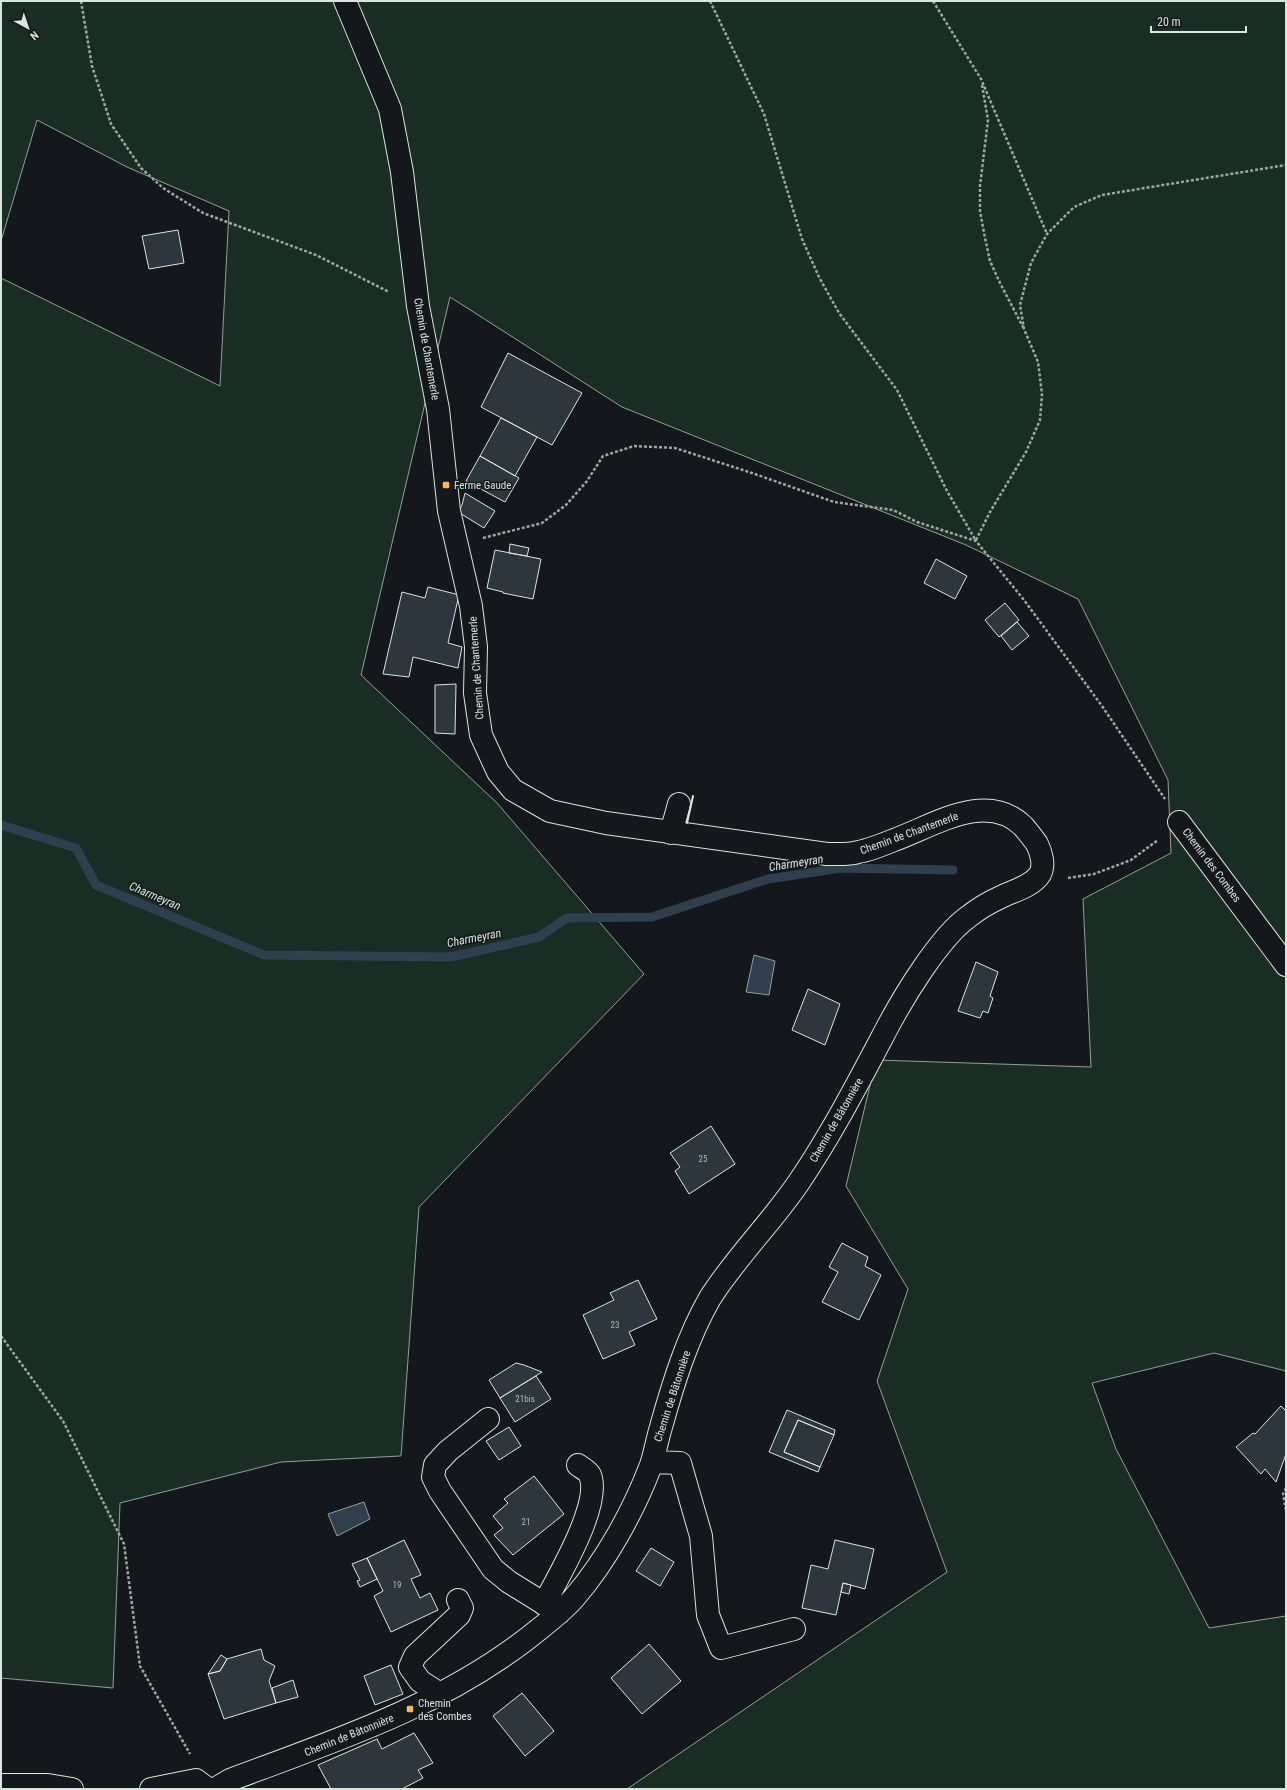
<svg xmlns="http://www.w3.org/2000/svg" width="1287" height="1790" viewBox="0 0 1287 1790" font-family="'Roboto Condensed',sans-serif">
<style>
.green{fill:#1a2d24;stroke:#939e99}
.water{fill:#2f3f4d;stroke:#939e99}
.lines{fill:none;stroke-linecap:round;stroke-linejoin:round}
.stream{stroke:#2f3f4d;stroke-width:9}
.building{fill:#2c363c;stroke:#d8e6dc}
.minor-casing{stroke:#d8e6dc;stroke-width:24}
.path{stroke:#9da8a2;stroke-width:2.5;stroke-dasharray:3 2;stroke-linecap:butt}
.minor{stroke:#14181c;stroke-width:22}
.wall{stroke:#d8e6dc;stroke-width:2}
.poi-dot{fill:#ffb74d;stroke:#14181c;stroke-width:1.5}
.labels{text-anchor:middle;stroke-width:3;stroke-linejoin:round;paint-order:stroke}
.number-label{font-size:9px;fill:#adbab4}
.street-label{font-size:11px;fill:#d8e6dc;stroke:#14181c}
.poi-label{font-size:11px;fill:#d8e6dc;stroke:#14181c;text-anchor:start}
.water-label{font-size:12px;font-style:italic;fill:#d8e6dc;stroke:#14181c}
</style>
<rect width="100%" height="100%" fill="#14181c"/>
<path class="green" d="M1,1H1286V1371L1214,1353L1092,1383L1116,1449L1209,1628L1286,1616V1789H627L947,1572L877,1381L908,1289L846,1186L876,1060L1091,1067L1083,899L1171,853L1168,780L1078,599L966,545L622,407L450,297L361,675L497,803L644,974L419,1207L401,1456L281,1462L120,1503L113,1688L1,1678V278L220,386L229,211L127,167L37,120L1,241Z"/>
<path class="water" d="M754,955L775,961L769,995L746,992Z
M364,1502L370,1519L337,1536L328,1514Z"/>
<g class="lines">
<path class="stream" d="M1,825L76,848L96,885L264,955L451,957L539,937L567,918L652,917L768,879L841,868L953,870"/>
</g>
<path class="building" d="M178,230L184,263L149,269L142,236Z
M508,353L582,393L552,445L481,407Z
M501,418L537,437L515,476L480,456Z
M480,456L519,478L505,502L466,481Z
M465,493L495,511L484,528L458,512L462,505Z
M510,544L529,548L527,556L509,553Z
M495,550L541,559L533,599L503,593V592L487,588Z
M936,559L967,576L955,599L924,583Z
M428,587L459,595L448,643L462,647L458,668L413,657L409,677L383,674L402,592L425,598Z
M1005,603L1019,620L999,637L985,620Z
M1017,622L1029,636L1012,650L1001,636Z
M456,684L455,734L435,733V685Z
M976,962L998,972L990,996L993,998L988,1013L983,1011L980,1018L958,1011Z
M808,989L840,1004L825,1045L792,1030Z
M711,1126L735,1164L689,1194L675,1171L680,1167L670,1153Z
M842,1243L868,1257L865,1266L881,1275L859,1320L822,1302L838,1272L829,1267Z
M638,1280L657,1319L629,1332L635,1345L603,1359L583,1315L614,1300L610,1293Z
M516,1363L524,1365L542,1372L500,1398L489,1380Z
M536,1376L551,1399L515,1422L500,1398Z
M1281,1406L1286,1411V1454L1276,1482L1265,1469L1261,1474L1236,1447L1253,1433L1255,1434Z
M787,1410L835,1430L834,1435L798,1420L784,1452L820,1467L818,1472L769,1452Z
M798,1420L834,1435L820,1467L784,1452Z
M509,1427L521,1446L499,1460L486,1441Z
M534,1476L564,1514L513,1555L494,1535L503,1528L493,1516L508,1503L504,1499Z
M404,1540L421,1575L411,1579L420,1598L430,1593L438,1610L391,1632L374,1596L383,1591L367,1558Z
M835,1540L874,1549L865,1589L843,1583L836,1615L802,1608L811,1565L828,1569Z
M651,1548L674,1562L660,1586L636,1571Z
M367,1558L377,1579L360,1587L357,1581L360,1580L352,1564Z
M843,1583L851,1585L849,1594L841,1592Z
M649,1644L681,1681L642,1714L611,1678Z
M261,1649L264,1660L275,1666L269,1681L276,1703L224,1719L208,1674L220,1671L227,1659Z
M221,1655L227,1659L220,1671L208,1674Z
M391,1665L403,1694L375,1705L364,1676Z
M293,1680L298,1697L276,1703L272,1688Z
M522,1693L554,1731L525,1756L493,1716Z
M414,1733L433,1763L418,1770L423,1778L402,1789H331L318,1765L377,1739L382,1749Z"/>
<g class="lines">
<defs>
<path id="minor" d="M1179,822L1286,965
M671,833L679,804
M488,1419L448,1451L435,1465L433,1477L440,1491L493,1569L509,1582L559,1613
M652,1462L680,1463L701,1536L708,1615L721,1648L794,1629
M544,1604C558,1577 602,1504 590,1475C588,1471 582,1468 578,1465
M440,1694L420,1681L410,1667L415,1656L459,1615L462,1608L458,1600
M1,1785H48L72,1789
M151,1789L196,1780L208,1789
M215,1789L230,1780C334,1741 439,1707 528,1638C544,1625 561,1613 574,1598C606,1561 634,1510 651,1465C655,1453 657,1440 661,1427C673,1384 687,1338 710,1298C736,1257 772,1222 799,1182C832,1133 859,1081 887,1028C904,996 939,938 968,917C978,909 990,902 1001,897C1013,891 1033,886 1040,874C1045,865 1041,852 1037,844C1033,838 1028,832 1023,826C986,790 933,826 894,840C882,845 870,850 858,852C848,855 837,854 827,854L606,823L550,811L513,790L498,772L481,735L475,693L476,647L471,606L449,511L438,409L418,306L402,172L390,109L345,1"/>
</defs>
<use href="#minor" class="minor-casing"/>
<path class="path" d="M81,1L92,66L111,124L141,168L163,188L203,213L316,255L389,292
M710,1L764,114L802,239L819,277L839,313L897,390L947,491L976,541
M933,1L981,79L1047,234
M982,85L988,120L980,186V211L985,238L990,261L1000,283L1023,327
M483,538L542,523L566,505L587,481L603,456L634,446L675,448L752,473L834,502L893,510L917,522L976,541L1024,600L1102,706L1165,799
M976,540L990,512L1026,452L1040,420L1042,394L1038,362L1024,329L1020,305L1031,263L1047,234L1074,207L1102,195L1286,165
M1068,878L1094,874L1131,860L1158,840
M1,1336L63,1421L124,1544L140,1666L190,1754
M1286,1488L1283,1494L1286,1510"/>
<use href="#minor" class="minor"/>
<path class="wall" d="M687,823L693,796"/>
</g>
<g class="poi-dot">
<rect x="442" y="481" width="8" height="8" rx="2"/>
<rect x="406" y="1705" width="8" height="8" rx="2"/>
</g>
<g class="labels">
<g class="number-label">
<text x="703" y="1162">25</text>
<text x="615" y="1328">23</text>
<text x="525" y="1402">21bis</text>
<text x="526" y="1525">21</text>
<text x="397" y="1588">19</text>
</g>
<g class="street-label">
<text transform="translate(427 349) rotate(80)" y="4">Chemin de Chantemerle</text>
<text transform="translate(476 668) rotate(-94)" y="4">Chemin de Chantemerle</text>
<text transform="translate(909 833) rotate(-20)" y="4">Chemin de Chantemerle</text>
<text transform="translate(1212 865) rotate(53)" y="4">Chemin des Combes</text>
<text transform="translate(836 1120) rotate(-60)" y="4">Chemin de Bâtonnière</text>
<text transform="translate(672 1396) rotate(-72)" y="4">Chemin de Bâtonnière</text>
<text transform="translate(349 1735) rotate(-22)" y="4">Chemin de Bâtonnière</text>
</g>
<g class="poi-label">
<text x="454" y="489">Ferme Gaude</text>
<text x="418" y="1707">Chemin<tspan x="418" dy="13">des Combes</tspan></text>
</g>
<g class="water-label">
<text transform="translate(796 863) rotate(-9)" y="4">Charmeyran</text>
<text transform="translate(155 896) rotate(23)" y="4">Charmeyran</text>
<text transform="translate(474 938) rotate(-11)" y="4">Charmeyran</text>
</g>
</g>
<rect width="1287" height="1790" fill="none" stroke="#d8e6dc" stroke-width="4"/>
<g transform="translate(28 28) rotate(140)" stroke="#14181c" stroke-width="3" paint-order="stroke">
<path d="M0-3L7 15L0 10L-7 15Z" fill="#d8e6dc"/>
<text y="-6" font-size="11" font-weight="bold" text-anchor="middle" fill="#d8e6dc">N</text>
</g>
<path d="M1151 26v6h95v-6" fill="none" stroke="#d8e6dc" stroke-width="2"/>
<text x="1157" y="26" font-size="12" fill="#d8e6dc" stroke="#14181c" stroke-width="3" paint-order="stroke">20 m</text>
</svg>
